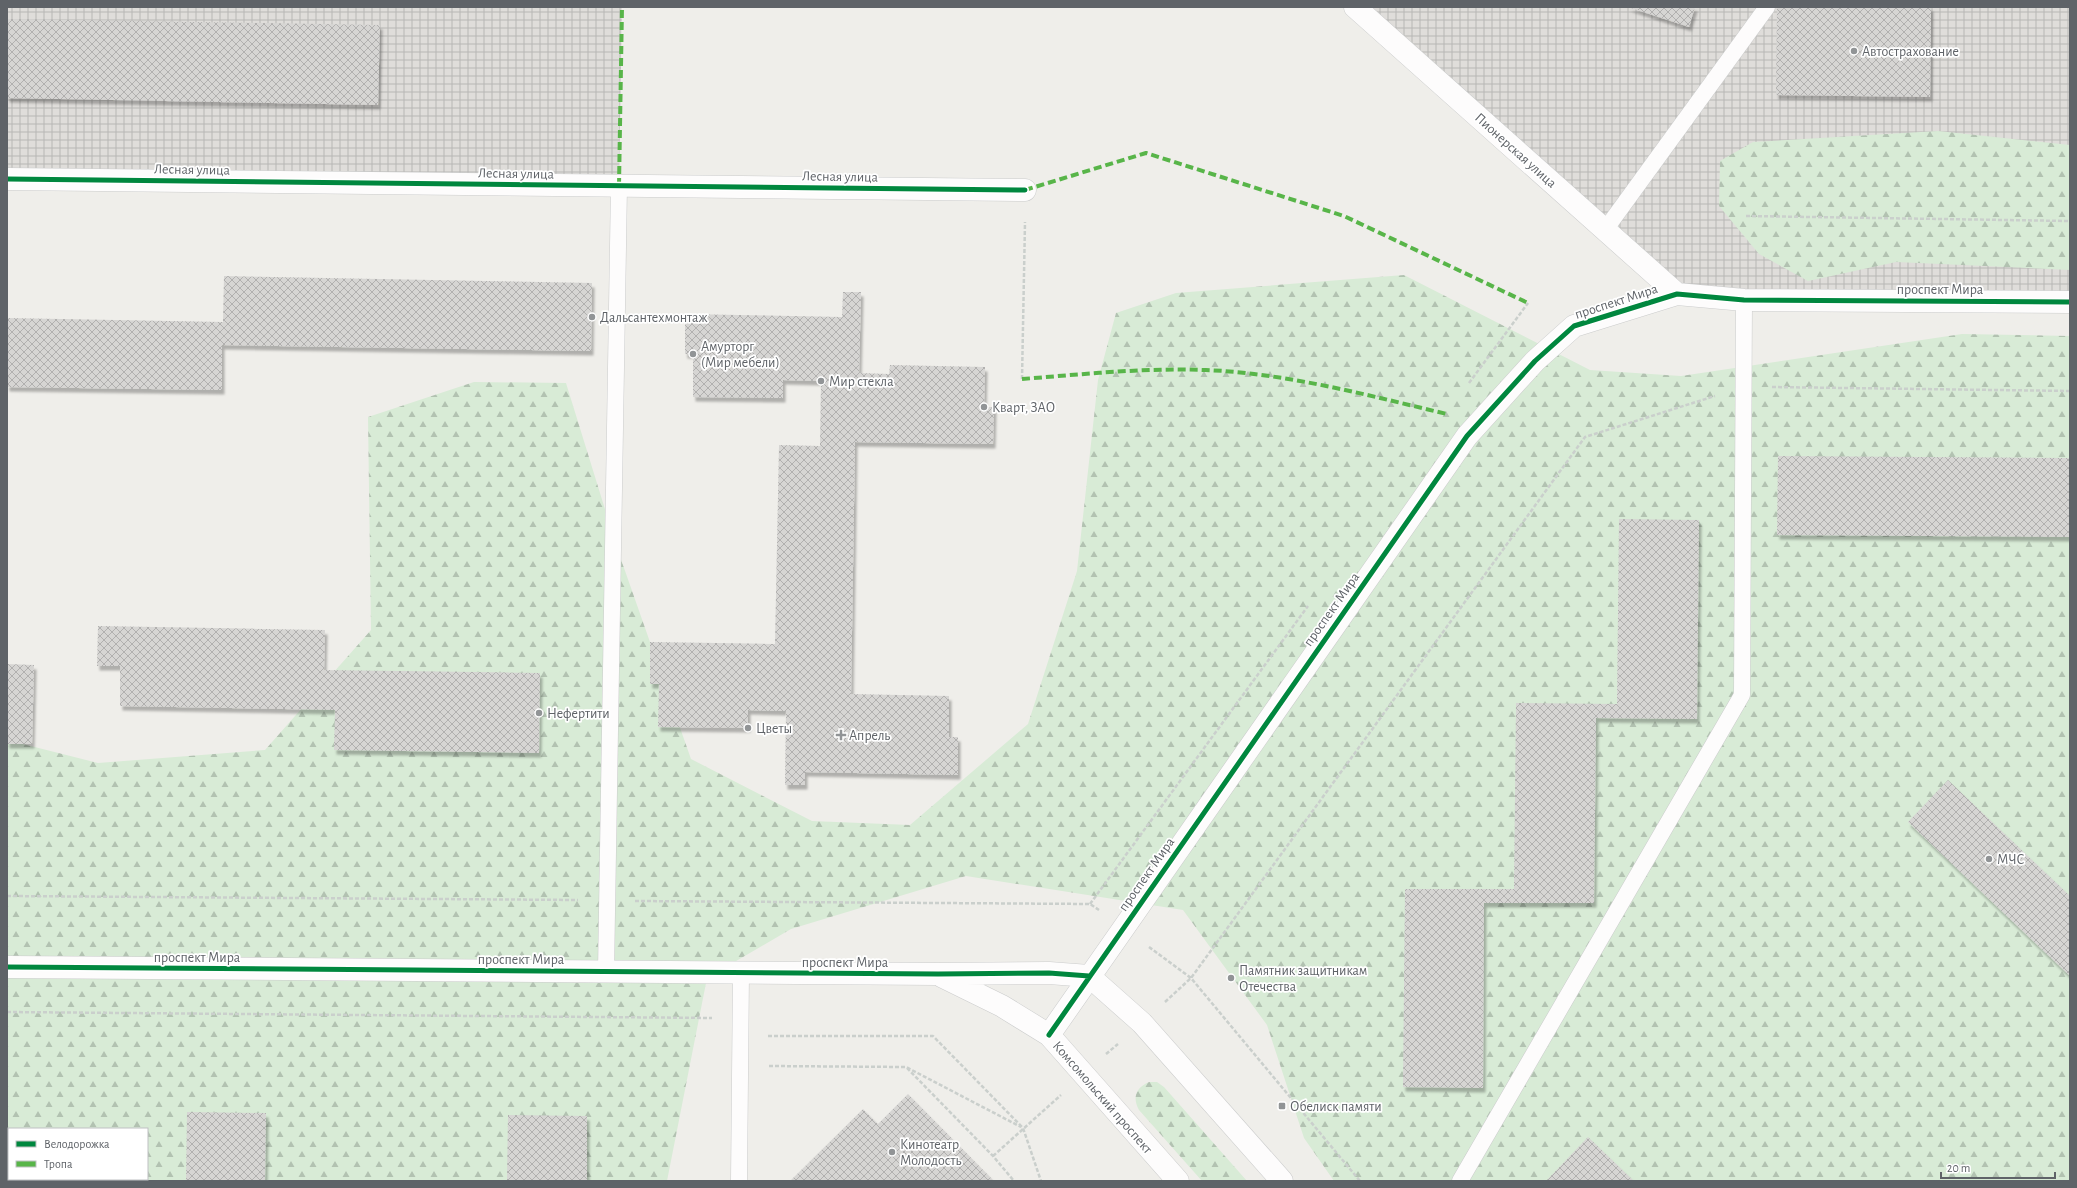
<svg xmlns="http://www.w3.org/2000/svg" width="2077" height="1188" viewBox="0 0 2077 1188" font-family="'Alegreya Sans',sans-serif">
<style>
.industrial{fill:url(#industrial-grid)}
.forest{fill:url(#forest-firs);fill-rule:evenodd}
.building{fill:url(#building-cross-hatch);filter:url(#shadow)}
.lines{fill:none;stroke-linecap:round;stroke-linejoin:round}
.service-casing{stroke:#cbcccc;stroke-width:17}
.minor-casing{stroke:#cbcccc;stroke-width:23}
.tertiary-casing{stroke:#cbcccc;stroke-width:23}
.path{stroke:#cacfcc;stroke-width:2.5;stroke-dasharray:4 2;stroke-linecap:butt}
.service{stroke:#fdfcfc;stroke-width:16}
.minor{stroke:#fdfcfc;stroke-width:22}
.tertiary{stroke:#fdfcfc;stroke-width:22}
.quiet{stroke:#58b549;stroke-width:4;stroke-dasharray:8 4;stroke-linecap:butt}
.cycleway-casing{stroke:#fff;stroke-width:8}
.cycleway{stroke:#00873e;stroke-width:5}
.poi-dot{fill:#919496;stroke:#fff;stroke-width:1.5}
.labels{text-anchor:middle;stroke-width:3.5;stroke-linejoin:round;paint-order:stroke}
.poi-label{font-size:14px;fill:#5f6368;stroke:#fff;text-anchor:start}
.street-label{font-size:14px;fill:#5f6368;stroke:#fff}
</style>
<defs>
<pattern id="industrial-grid" width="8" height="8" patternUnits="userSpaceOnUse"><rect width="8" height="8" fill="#dfddda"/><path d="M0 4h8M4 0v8" fill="none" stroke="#b8b7b5"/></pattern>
<pattern id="forest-firs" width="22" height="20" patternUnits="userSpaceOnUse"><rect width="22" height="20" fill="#d8ebd6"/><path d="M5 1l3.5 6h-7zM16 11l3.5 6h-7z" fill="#b2c2b1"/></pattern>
<pattern id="building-cross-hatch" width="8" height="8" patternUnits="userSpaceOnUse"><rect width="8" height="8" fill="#d6d5d3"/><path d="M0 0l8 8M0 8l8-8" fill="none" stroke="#b1b0af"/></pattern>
<filter id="shadow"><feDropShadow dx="2.5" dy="4.5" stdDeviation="1" flood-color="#0004"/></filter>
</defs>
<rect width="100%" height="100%" fill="#efeeea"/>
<path class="industrial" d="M7,7H622L619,186L7,179Z
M1355,7H2070V302L1677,294Z"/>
<path class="forest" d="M1938,131L2070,145V270L1896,262L1808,281L1759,254L1719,206L1720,161L1753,142Z
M1404,275L1590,370L1681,376L1962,334L2070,336V1181H1334L1304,1138L1267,1025L1183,910L966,876L791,929L707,978L667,1181H7V740L98,763L265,750L371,630L368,417L474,382L566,383L617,548L691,759L812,821L910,825L1028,724L1077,571L1098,380L1116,313L1176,293ZM9,1129H147V1179H9Z
M1149,1082H1157L1164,1087L1247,1181H1202L1139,1110C1132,1097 1136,1088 1149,1082Z"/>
<path class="building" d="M1628,7H1695L1689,27Z
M1777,7H1931L1930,97L1776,95Z
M7,19L380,25L378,105L7,98Z
M224,276L592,283L591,351L222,345V390L7,387V318L223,322Z
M843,292H861L859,373L889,374L890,365L985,367L984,407H994L993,444L855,442L851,694L949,696V737H958V775L805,772V785H785L786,711L748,710V728L658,727L659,684H650V642L775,644L779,445L820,446L821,381L783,380V398L693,397V354H685V314L842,317Z
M1778,456L2070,458V537L1777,535Z
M1619,519L1699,520L1697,719L1596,718L1594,903H1484L1483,1088L1403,1087L1405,889H1514L1516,703L1617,704Z
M98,626L325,630L324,670L540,673L539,753L334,750L335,710L120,706V666H97Z
M7,664L34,665L32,744H7Z
M1948,780L2070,896V976L1908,822Z
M908,1094L994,1181H790L863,1109L878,1124Z
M187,1112L266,1113L265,1181H186Z
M508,1115L587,1116V1181H507Z
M1588,1137L1634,1181H1546Z"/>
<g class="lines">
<defs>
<path id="service" d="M1605,230L1767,7
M606,972L619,186
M739,1181L741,973
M1460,1181L1742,695L1744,300"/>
<path id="minor" d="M7,179L1025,190"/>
<path id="tertiary" d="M1355,7L1677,294
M7,967L938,974L1049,973L1089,976
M1089,976L1142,1023L1282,1181
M943,977L1002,1006L1049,1035L1178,1181
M1049,1035L1467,436L1535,361L1574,326L1677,294L1744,300L2070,302"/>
</defs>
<use href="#service" class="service-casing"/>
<use href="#minor" class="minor-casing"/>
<use href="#tertiary" class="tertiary-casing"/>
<path class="path" d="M1746,216L2070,221
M1022,379L1025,222
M1469,383L1528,303
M1772,387L2070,391
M7,896L578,900
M635,901L1090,904L1099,910
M1090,904L1308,606
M1149,947L1191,978L1360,1181
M1165,1002L1191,978L1585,437L1715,396
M7,1012L712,1018
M768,1036H933L1023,1128L1041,1181
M1106,1054L1118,1044
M769,1066L906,1067L1021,1127
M907,1068L993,1156L1014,1181
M993,1156L1061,1095"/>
<use href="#service" class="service"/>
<use href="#minor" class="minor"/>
<use href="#tertiary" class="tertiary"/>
<path class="quiet" d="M619,186L622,7
M1025,190L1146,153L1344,216L1528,303
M1022,379C1099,373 1177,364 1254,374C1320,382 1383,399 1447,414"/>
<defs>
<path id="cycleway" d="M7,179L1025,190
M7,967L938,974L1049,973L1089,976
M1049,1035L1467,436L1535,361L1574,326L1677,294L1744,300L2070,302"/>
</defs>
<use href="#cycleway" class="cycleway-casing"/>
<use href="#cycleway" class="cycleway"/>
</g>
<g class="poi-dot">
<circle cx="1854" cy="51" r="4"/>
<circle cx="592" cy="317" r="4"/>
<circle cx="693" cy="354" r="4"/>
<circle cx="821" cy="381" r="4"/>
<circle cx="984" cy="407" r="4"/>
<circle cx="539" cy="713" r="4"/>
<circle cx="748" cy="728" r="4"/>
<path d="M839 729h4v4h4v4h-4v4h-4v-4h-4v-4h4z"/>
<circle cx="1989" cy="859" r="4"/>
<circle cx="1231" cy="978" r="4"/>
<rect x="1278" y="1102" width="8" height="8" rx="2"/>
<circle cx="892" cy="1152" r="4"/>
</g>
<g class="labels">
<g class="poi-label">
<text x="1862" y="56">Автострахование</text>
<text x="600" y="322">Дальсантехмонтаж</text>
<text x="701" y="351">Амурторг<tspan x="701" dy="16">(Мир мебели)</tspan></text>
<text x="829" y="386">Мир стекла</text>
<text x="992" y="412">Кварт, ЗАО</text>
<text x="547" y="718">Нефертити</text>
<text x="756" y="733">Цветы</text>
<text x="849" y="740">Апрель</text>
<text x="1997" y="864">МЧС</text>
<text x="1239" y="975">Памятник защитникам<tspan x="1239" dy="16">Отечества</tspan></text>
<text x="1290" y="1111">Обелиск памяти</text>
<text x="900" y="1149">Кинотеатр<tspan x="900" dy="16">Молодость</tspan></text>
</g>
<g class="street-label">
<text transform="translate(1516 150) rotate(42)" y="5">Пионерская улица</text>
<text transform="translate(192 169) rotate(1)" y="5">Лесная улица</text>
<text transform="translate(516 173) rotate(1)" y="5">Лесная улица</text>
<text transform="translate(840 176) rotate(1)" y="5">Лесная улица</text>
<text x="1940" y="294">проспект Мира</text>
<text transform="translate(1616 301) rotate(-18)" y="5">проспект Мира</text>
<text transform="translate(1331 609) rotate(-55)" y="5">проспект Мира</text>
<text transform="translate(1146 874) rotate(-55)" y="5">проспект Мира</text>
<text x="197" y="962">проспект Мира</text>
<text x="521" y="964">проспект Мира</text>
<text x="845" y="967">проспект Мира</text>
<text transform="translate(1103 1097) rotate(49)" y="5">Комсомольский проспект</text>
</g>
</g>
<rect width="2077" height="1188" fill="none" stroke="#5f6368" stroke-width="16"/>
<rect x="8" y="1128" width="140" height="52" fill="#ffffff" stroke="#bfc1c3"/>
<rect x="16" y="1141" width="20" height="6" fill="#00873e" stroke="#bfc1c3"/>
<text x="44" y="1148" font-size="12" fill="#5f6368">Велодорожка</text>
<rect x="16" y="1161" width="20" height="6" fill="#58b549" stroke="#bfc1c3"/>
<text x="44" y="1168" font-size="12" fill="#5f6368">Тропа</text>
<path d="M1941 1172v6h114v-6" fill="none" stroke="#5f6368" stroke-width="2"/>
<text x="1947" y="1172" font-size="12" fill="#5f6368" stroke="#ffffff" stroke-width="3" paint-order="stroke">20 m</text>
</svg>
